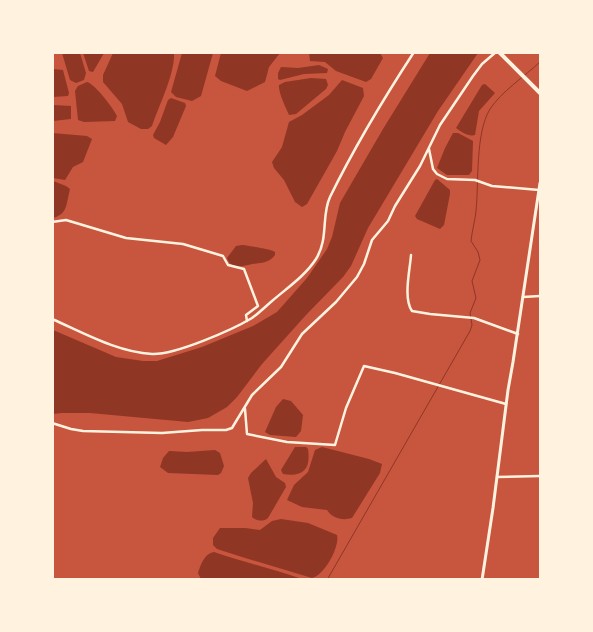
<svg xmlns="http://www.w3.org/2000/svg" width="593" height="632" viewBox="0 0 593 632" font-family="Karla,sans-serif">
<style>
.water{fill:#8f3625}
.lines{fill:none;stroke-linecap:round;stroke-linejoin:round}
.stream{stroke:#8f3625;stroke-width:1}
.minor{stroke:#fff3e0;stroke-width:2.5}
.tertiary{stroke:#fff3e0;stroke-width:3}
.secondary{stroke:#fff3e0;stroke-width:4}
</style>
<rect width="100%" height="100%" fill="#c8553d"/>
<path class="water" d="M309,52L380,53L383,58L371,79L366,82L336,71L325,62L310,61Z
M62,53H80L86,73L84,80L76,83L70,80Z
M83,53H104L93,72L89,71Z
M113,53H174C175,74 159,105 152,126L148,129H141L128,122L122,104L103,82V75Z
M182,53H213L201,96L192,101L176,97L171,92Z
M221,53V52L280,53L269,67L265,82L247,91L221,81L215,76Z
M430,53H478L438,111L368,228L351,266L343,277L306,315L262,364L237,397L227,407L208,418L188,422L90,413H62L53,414V330L116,357L143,361H157L202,347L253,326L277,312L307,278L327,249L332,237L340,203L383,129Z
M319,65L328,69L327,73L304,74L280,80L278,79V73L281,67L298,68Z
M53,69L63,70L69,93L68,96L53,97Z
M311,78L326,79L328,85L326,89L296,114L289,115C286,108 278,92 279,85L285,82Z
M342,80L363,88L364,96L345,132L337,151L307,204L302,207L295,202L284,180L274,168L272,162L282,147L289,122L302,115L329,95Z
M87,82C95,84 113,108 117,116L115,121L84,122L78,120L75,91L78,86Z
M485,84L495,93L479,111L475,135C469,137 461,132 456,128L482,85Z
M171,98L185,103L186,106L173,137L166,145L154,138L153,135L160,122L168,100Z
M53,105L71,106V119L53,121Z
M52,133L87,136L92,139L83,162L73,167L65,180L53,178Z
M453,133H458L473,141L472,171L469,175H447L437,168L445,148Z
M437,179L450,190V194L444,225L440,229L417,219L415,216L435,180Z
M53,181L66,186L70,189C66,204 68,214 53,218Z
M242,245C249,246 271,249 275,252V255C267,265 259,262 248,265C239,267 230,268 227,258L236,246Z
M283,399L291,401L303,415L301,431L296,437L270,435L265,432L276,407Z
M295,447H306L308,449C311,470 303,477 283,474L281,470Z
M322,447L369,459L382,464L380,473L352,518C342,521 332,518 327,510L302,507L287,500L294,485L308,472L315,450Z
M215,450L220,453L224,466L221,473L218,475L168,473L160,467L163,458L169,451L187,452Z
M266,459L276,477L285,483L286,487L268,518C263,522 257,521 252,517L253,503L248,478L251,473Z
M281,519L308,523L337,535C340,547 324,576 312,578L242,557L217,549L213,545V538L220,528H245L260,530L272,521Z
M214,552C243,562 273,569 302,579H201L198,573C201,564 204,554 214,552Z"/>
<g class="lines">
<path class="stream" d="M327,580L470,331L472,325L470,313L476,298L472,281L480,260L478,252L471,241C472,231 475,221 476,211C479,182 475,134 490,109C501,92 525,76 540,62"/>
<path class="minor" d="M429,149L433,169L437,174L447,179L475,180L492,186L539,190
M52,222L66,220L126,238L183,244L223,256L228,265L244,269L258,306L246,315L247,321
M411,255C410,270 403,298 412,311L430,314L474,318L518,334
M523,297L540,296
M52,319C84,333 117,352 152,354C175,355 232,330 252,318C259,313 265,307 272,301C287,288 305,276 316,259C329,238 321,216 330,197C354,148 384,98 414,52
M245,409L247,434L287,442L335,445L346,408L364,366L395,373L506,404
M52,423L71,429L83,431L162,433L202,430H226L232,428L252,395L281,367L302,334L336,302L357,277L364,264L372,240L388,221L395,206L420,166L440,125L473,76L482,64L496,52
M497,477L540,476"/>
<path class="tertiary" d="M482,580L493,508L508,390L513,362L540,183"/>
<path class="secondary" d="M499,52L540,93"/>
</g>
<rect width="593" height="632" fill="none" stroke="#fff3e0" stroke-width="108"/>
</svg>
